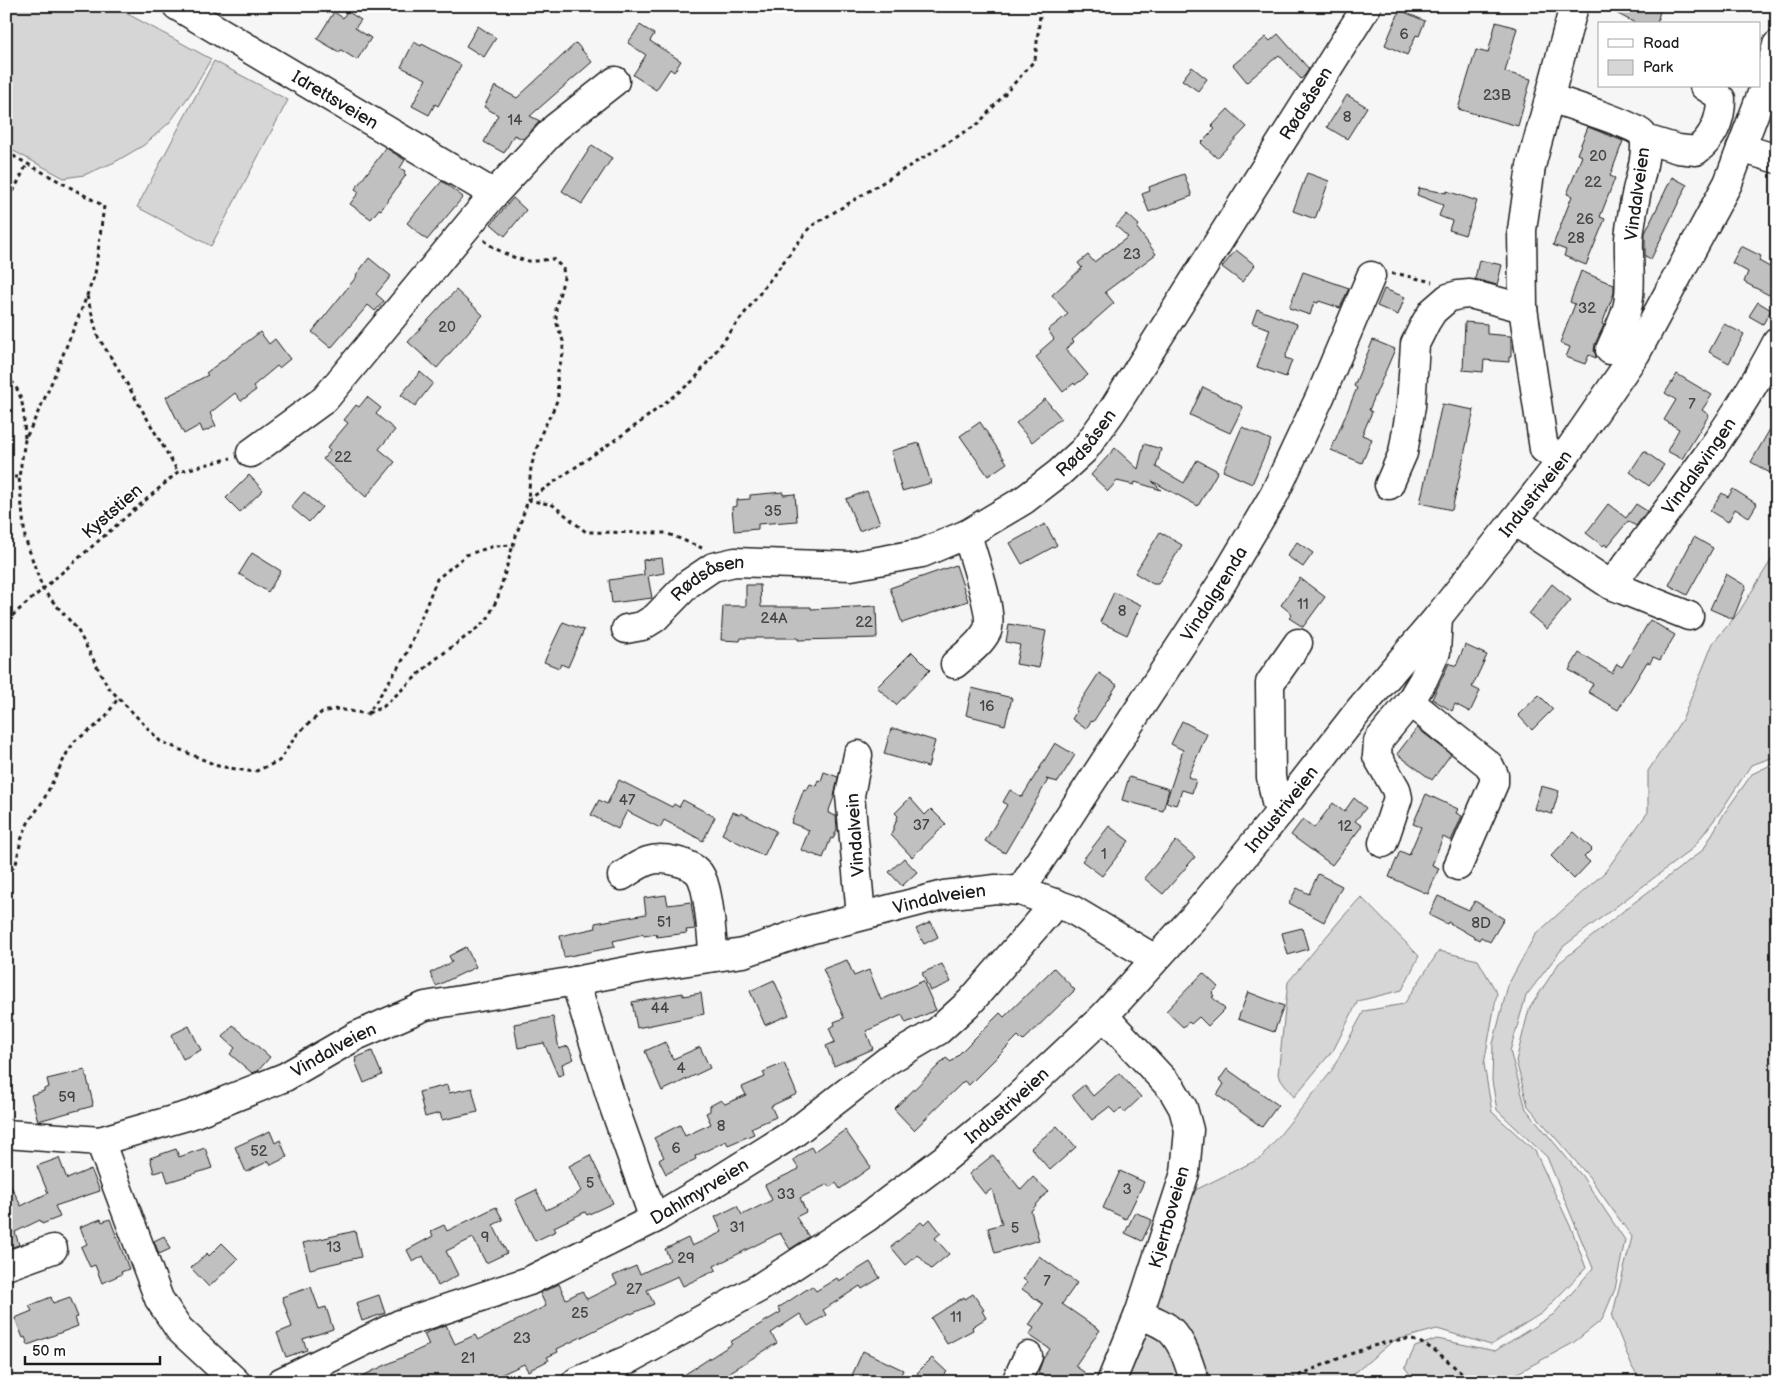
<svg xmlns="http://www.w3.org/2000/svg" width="1783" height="1388" viewBox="0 0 1783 1388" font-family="'Balsamiq Sans',sans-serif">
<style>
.green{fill:#d6d6d6;stroke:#797979}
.building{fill:#c0c0c0;stroke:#1c1c1c}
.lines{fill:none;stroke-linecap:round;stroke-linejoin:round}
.minor-casing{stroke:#1c1c1c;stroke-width:31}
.path{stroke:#1c1c1c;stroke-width:3;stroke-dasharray:4 4;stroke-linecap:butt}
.minor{stroke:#fff;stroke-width:28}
.labels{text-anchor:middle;stroke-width:4;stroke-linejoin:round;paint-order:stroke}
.number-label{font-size:15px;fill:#454545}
.street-label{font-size:18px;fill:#1c1c1c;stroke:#fff}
</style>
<rect width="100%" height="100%" fill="#f6f6f6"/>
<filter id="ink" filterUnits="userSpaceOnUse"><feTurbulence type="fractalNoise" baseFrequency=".02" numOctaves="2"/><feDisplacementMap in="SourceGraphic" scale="10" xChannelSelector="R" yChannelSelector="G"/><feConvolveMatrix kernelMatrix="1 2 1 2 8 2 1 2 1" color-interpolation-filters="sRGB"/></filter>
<g filter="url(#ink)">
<path class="green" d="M6,6H113L211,59L191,93L170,122L144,145L115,162L84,175L64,178L6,147Z
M214,61L288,100L211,246L137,207Z
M1777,548V756L1751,765L1721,811L1692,849L1564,946L1526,996L1510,1051L1526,1109L1582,1176L1625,1240L1615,1289L1602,1320L1573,1343L1501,1382H1416L1405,1368L1415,1347L1437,1339L1495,1351L1554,1314L1593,1268L1547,1157L1497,1110L1492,1081L1493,1044L1508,985L1535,935L1605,872L1648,812V771L1683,718L1713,643L1739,612L1775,554Z
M1777,762V1382H1643L1633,1369L1612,1317L1632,1237L1590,1178L1528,1106L1516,1061L1529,1009L1559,963L1627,908L1703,850L1725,812L1752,774Z
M1361,897L1419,956L1402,990L1358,1001L1334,1049L1294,1097L1278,1075L1288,982L1341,919Z
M1439,951L1478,960L1497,993L1484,1064L1492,1112L1535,1151L1572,1230L1586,1268L1542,1313L1491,1345L1437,1329L1393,1341L1344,1382H1125L1189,1193L1261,1158L1331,1072L1364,1011L1404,1004Z"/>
<path class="building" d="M1603,6H1661L1657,24H1637Z
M1400,10L1425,21L1419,36L1416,35L1407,55L1385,45Z
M347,11L361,20L355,28L371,38L357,60L341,50L339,52L317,39L334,12L343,18Z
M1496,22L1517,28L1505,72L1531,79L1518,126L1458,109L1476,50L1488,53Z
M640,25L654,34L650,41L681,61L674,72L670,69L656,90L633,75L646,55L628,43Z
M478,26L496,38L484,57L466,46Z
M1278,34L1309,69L1305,75L1301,79L1279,55L1247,82L1233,65L1266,37L1270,41Z
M414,42L421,46L422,44L461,65L438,106L435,104L429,115L412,106L426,79L401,67Z
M576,43L592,62L530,116L540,121L523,139L514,135L504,153L484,142L498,115L484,107L495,86L517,98Z
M1192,67L1207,79L1198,91L1182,80Z
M1347,95L1367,107L1347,139L1327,127Z
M1228,109L1247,127L1217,158L1201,143L1215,129L1212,126Z
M1588,127L1623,141L1610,176L1615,178L1600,217L1605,219L1586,265L1564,256L1566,250L1553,245L1572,196L1567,194L1582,156L1577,154Z
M592,145L612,158L582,204L562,191Z
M386,148L405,160L400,168L405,171L404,173L406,175L381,210L379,209L371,219L350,204L359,192L355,189Z
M1307,173L1329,181L1315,219L1293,211Z
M1184,174L1192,196L1149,212L1142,194L1150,191L1149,187Z
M1672,177L1687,185L1651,259L1645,256V233Z
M442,181L463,197L427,240L407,223Z
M1419,188L1446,193L1447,191L1477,201L1469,226H1468L1465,235L1449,230L1452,221L1439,216L1443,205L1417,195Z
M513,198L526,210L505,236L491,224Z
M1127,214L1139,225L1137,228L1156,254L1105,292L1114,303L1072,340L1074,342L1066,349L1088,375L1075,385L1074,383L1063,392L1036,357L1041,353L1040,351L1054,339L1048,330L1068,314L1052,295L1082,268L1078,263L1088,255L1094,262L1128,237L1116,226Z
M1741,246L1761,256L1759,261L1777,271V280L1769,295L1744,282L1748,272L1732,263Z
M1236,250L1255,265L1242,282L1222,267Z
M369,258L391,276L376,294L384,301L375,311L368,305L331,348L312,332L357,276L356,275Z
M1479,260L1502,265L1497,285L1475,279Z
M1581,271L1614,285V293L1602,324L1604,325L1595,344L1594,351L1596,356V358L1589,355L1585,364L1566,357L1570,347L1560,343L1575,304L1570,302Z
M1303,272L1349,288L1340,308L1319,301L1318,303L1314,302L1310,315L1289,308Z
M1384,289L1405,297L1398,315L1377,306Z
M456,290L483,315L437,368L408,342Z
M1758,302L1771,310L1763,324L1749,316Z
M1257,309L1297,324L1285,358L1292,360L1286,377L1257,367L1270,329L1252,323Z
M1465,322L1487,324V334L1511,336V357H1509V362L1484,360L1483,372L1463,370Z
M1724,324L1744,334L1729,363L1709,352Z
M260,332L269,344L275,339L290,359L279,368L277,366L253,386L256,390L241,401L235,393L210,413L216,426L203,432L200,425L184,434L166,397L208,375L206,373Z
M1373,340L1395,349L1369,410L1372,412L1362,435L1372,439L1362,463L1331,450L1357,388L1354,386Z
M420,372L433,383L415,406L401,395Z
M1677,374L1712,395L1702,410L1709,415L1682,459L1667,451L1679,429L1664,420L1676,400L1665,393Z
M1203,387L1243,407L1230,433L1190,415Z
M367,397L381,408L376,414L395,430L379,449L395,462L366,497L323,459L330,451L327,448L348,423L344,420L356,405L359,407Z
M1045,399L1061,418L1032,442L1016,423Z
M1442,404L1474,410L1452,510L1420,503Z
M1777,417V477L1751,462Z
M980,422L1007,463L988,476L960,436Z
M1242,427L1271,440L1252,484L1223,471Z
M919,443L931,483L902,491L891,451Z
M1144,444L1161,449L1156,467L1184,483L1197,460L1218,471L1198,506L1152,481L1161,490L1135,482L1134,485L1117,481L1108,491L1091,475L1115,448L1138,469Z
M1644,451L1664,465L1649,486L1630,472Z
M249,475L263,490L240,512L226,498Z
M1733,489L1757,504L1749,517L1735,509L1728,522L1710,511L1722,493L1728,497Z
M867,491L880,523L859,531L846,499Z
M304,492L322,507L309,522L291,507Z
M783,492V495L795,494L797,521L758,524V529L734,531L732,507L737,506V500L750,499V495Z
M1608,504L1626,518L1636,504L1647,511L1636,526L1628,521L1607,547L1605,544L1603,546L1586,533Z
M1045,524L1057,545L1022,564L1010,543Z
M1160,532L1182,545L1158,584H1153L1135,573Z
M1694,537L1713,548L1687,595L1669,585Z
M1297,542L1313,553L1303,567L1287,556Z
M252,553L281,571L268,592L239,574Z
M662,558L664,573L648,576L652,598L612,603L609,580L644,575L643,560Z
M956,565L968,601L902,623L890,588Z
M1726,574L1746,586L1733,619L1710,609Z
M1300,578L1325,597L1303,627L1289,618L1292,614L1281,605Z
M1552,584L1571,600L1547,629L1529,614Z
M746,585H760L761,607H811V609L876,606L877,638L798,640V638H741L740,641L721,640L723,606H746Z
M1114,592L1141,605L1127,635L1100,622Z
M1650,620L1675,635L1660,660L1653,657L1650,663L1647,662L1618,710L1588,692L1593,684L1569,670L1579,653L1612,673L1617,664L1622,667Z
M563,622L584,630L568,667L561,664L559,668L544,662Z
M1009,624L1046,631L1039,668L1016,664L1020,645L1006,642Z
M1465,645L1487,655L1472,687L1480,691L1470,712L1455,704L1452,711L1432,699L1449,663L1456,666Z
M912,652L930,670L896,705L877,687Z
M1099,673L1117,685L1093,722L1091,721L1086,729L1072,719L1077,711L1075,710Z
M972,688L1012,698L1005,725L966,715Z
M1539,695L1553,709L1532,730L1518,715Z
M1182,721L1207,734L1188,777L1196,780L1192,793L1182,790L1176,805L1166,802L1183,750L1171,744Z
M1417,728L1451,754L1432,780L1397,754Z
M891,729H897L935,741L928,767L884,754Z
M1055,743L1075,755L1058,782L1046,779L1048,780L1005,853L985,841L1007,805L1003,802L1010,790L1022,797Z
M824,772L838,777L834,797L828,813L836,816L837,829L833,839L831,838L823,858L801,850L809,830L791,823L804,789L807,790L810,784L816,786L818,780L821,781Z
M1129,777L1169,789L1163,811L1122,800Z
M619,780L672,807L674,804L679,807L683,800L715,817L703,841L664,820L660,828L627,811L618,829L591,815L599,800L607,804Z
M1541,786L1559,791L1552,814L1534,809Z
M1426,794L1458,809L1456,813L1462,816L1451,841L1443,837L1432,865L1439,868L1428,894L1389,877L1400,851L1409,855L1421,827L1413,824Z
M910,798L925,815L931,809L946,824L912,857L891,835L898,816L895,813Z
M1354,798L1366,808L1355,821L1362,826L1332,865L1291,835L1303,819L1314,828L1333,803L1344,812Z
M733,812L740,815L741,813L776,831L764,856L722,834Z
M1109,826L1129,841L1102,876L1082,861Z
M1574,832L1592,849L1584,857L1590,862L1574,879L1551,856Z
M1176,841L1195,857L1163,894L1144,878Z
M904,858L917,872L902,886L889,872Z
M1318,874L1342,886L1324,922L1289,903L1297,888L1309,894Z
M666,895L668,905L691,902L695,929L686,930L687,933L657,937L656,934L644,936V934L613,941L615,947L564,957L560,936L596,928L595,923L646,914L644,898Z
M1438,896L1469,910L1475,901L1504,919L1490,942L1481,937L1479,940L1448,922L1447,924L1429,915Z
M931,922L938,937L924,944L916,929Z
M1302,928L1308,949L1288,955L1282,933Z
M466,947L476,967L436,986L430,973L452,962L449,956Z
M847,960L854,976L869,970L881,1000L923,981L936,1010L906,1023L902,1015L866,1031L873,1049L834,1066L826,1046L835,1042L829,1028L835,1025L834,1022L844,1018L823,969Z
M942,964L951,982L930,991L922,973Z
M1054,968L1075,990L1023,1041L1018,1036L969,1085L964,1081L914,1130L894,1109L946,1058L951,1062L1000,1013L1004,1017Z
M1203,973L1218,987L1212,993L1214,996L1212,997L1225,1009L1208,1026L1199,1017L1191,1024L1189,1022L1183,1027L1166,1011Z
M774,980L789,1015L765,1025L750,991Z
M1248,992L1284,1006L1274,1032L1238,1019Z
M683,993V996L701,993L704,1014L637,1028L632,1002Z
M553,1017L559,1049L568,1046L574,1059L562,1064L564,1074L558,1076L544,1043L518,1048L514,1024Z
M233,1025L270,1057L258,1071L252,1073L230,1054L235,1048L223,1037Z
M189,1026L201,1050L183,1059L171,1035Z
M665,1042L673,1059L700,1047L710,1068L662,1091L645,1051Z
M372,1051L382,1075L364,1083L355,1061H356L355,1058Z
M784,1063L797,1094L771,1106L776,1117L751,1128L754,1134L728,1145L726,1141L695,1156L696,1159L666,1174L659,1160L664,1157L654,1138L680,1125L685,1136L711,1124L706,1113L710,1111V1106L721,1100L725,1104L746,1095L742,1087L765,1077L763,1072Z
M1227,1069L1278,1105L1262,1127L1217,1095L1224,1084L1219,1080Z
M85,1070L93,1103L92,1104L93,1106L38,1121L31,1095L44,1091V1089L49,1087L47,1079Z
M1119,1073L1141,1097L1125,1112L1121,1108L1115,1113L1109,1107L1092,1120L1072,1095L1084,1085L1093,1096Z
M447,1085L449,1093L472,1088L478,1112L442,1120L440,1113L425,1117L419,1092Z
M1057,1126L1076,1147L1050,1170L1031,1148Z
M845,1130L871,1167L840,1189L836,1183L830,1187L828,1184L800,1198L806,1212L796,1217L809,1237L790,1249L780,1233L714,1266L716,1270L683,1286L678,1276L647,1290L654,1304L631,1314L630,1313L557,1349L558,1352L547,1357L549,1360L528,1371L524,1364L494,1378L493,1376L480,1382H349L429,1345L424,1334L432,1330L446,1325L455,1344L475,1335L478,1340L546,1306L540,1293L559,1284L566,1299L582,1291L587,1299L617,1284L613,1276L636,1266L640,1274L670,1260L665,1249L688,1238L692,1246L722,1232L715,1217L737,1206L742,1215L772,1200L765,1185L799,1169L793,1160L811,1147L814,1152Z
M270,1131L275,1143L280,1140L287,1157L271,1165L269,1161L246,1172L235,1147Z
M205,1148L212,1168L168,1182L164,1170L154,1173L150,1158L176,1149L179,1157Z
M590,1155L613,1203L587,1215L585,1212L554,1227L556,1231L535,1241L515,1200L536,1190L546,1210L577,1195V1194L581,1191L569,1166Z
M993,1155L1021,1190L1033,1177L1048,1191L1031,1211L1039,1240L995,1253L988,1228L1002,1224L992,1189L985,1194L969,1174Z
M59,1158L67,1179L91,1169L100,1191L55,1206L60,1217L42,1224L40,1220L15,1232L19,1245L6,1249V1176L21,1206L48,1193L37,1166Z
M1120,1171L1144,1182L1126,1219L1103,1208Z
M496,1207L503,1220L493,1225L507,1253L486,1263L473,1238L446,1251L458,1275L438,1286L423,1256L413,1262L407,1250L433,1236L431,1231L444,1225L447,1231Z
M1135,1212L1152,1220L1142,1241L1125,1233Z
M101,1219L102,1222L110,1219L129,1269L121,1272L122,1274L102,1283L95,1265L90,1267L81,1247L87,1244L80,1227Z
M930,1219L941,1233L935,1238L949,1254L931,1269L918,1255L906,1265L891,1247L921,1222L924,1225Z
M355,1231L361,1257L310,1269L303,1243Z
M164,1236L170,1249L159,1254L154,1241Z
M222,1243L238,1259L209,1287L191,1268L207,1253L209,1256Z
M1039,1256L1077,1283L1062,1304L1100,1330L1075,1366L1084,1372L1077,1382H1051L1038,1373L1043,1359L1050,1349L1029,1335L1034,1328L1029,1325L1043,1304L1022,1289L1027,1282L1023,1279Z
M870,1262L880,1278L862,1289L860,1286L823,1310L826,1315L808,1326L800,1314L771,1333L777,1343L714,1382H673L732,1344L730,1342L781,1312L778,1308L812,1286L816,1291L837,1278L839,1281Z
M311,1287L319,1309L326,1307L333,1329L303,1339L307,1350L286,1357L277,1333L292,1327L282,1297Z
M973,1294L984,1310L982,1311L986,1318L972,1327L973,1330L947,1344L931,1318L964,1297L965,1299Z
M379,1295L385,1313L362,1321L356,1303Z
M51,1297L53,1303L70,1297L78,1317L75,1318L78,1326L28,1345L25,1337L23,1338L15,1318L32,1311L29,1306Z
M863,1351L903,1370L898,1382H849Z
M932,1358L947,1372L937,1382H926L917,1373Z"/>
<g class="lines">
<defs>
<g id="minor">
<path id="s1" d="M177,6L494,194"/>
<path d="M1550,98C1565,103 1635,125 1642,134C1650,144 1640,178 1637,190C1634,206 1630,223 1629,239C1628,261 1632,282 1628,304C1625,320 1616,335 1610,350"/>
<path d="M1645,139L1678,149L1696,151C1713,138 1721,121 1721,99L1715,93L1704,86"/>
<path d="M1741,148L1777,159"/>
<path d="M251,453L325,399L494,194L555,128L615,81"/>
<path d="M1563,459L1544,449L1523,308L1522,230L1531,166L1574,6"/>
<path d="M1389,485L1403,453L1411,406L1415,344L1426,322L1433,311L1448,298L1458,295L1470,294L1523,308"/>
<path d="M1514,521L1611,585L1689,616"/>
<path id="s2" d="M1611,585C1669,508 1732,429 1777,342"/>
<path id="s3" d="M626,629L642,626L655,618L688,584L713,567L735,562L851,566L922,553L967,534L1024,500L1059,473L1084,450L1112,411L1367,6"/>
<path d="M955,664C966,654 980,645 987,631C995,615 972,554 967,534"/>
<path d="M1410,702L1489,765L1494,775V783L1458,866"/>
<path d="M858,755L850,795L861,916"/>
<path d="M1280,812L1276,802L1271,777L1270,683L1298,643"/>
<path d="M1383,843L1398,798L1396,789L1377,756L1378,741L1410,702L1423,680L1436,652L1438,617"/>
<path d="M622,876C641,863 651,855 675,861C684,863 693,866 699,873C710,888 711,937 714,957"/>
<path id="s4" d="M1020,891L1223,581L1274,495L1320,397L1371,276"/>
<path d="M575,981L613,1104L654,1219"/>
<path d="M1104,1016L1172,1089L1183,1108L1189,1130L1185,1173L1139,1314L1111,1382"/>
<path id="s5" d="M6,1134L100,1141L190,1115L285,1077L356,1036L425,1006L575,981L648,967L743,953L809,930L944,895L996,889L1020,891L1071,909L1155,959"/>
<path d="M100,1141L159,1299L179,1329L236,1382"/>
<path d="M6,1266L53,1249"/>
<path d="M1139,1314C1150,1319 1163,1323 1171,1331C1184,1344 1189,1365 1195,1382"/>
<path id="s6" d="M281,1382L400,1324L529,1281L654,1219L711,1185L794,1133L887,1061L938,1031L971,1001L1056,903"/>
<path id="s7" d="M576,1382L630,1359L759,1288L866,1218L943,1160L1007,1107L1104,1016L1193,918L1280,812L1360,709L1438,617L1514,521L1563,459L1636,353L1728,183L1767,80L1777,45"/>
<path d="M1016,1382L1028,1356"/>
</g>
</defs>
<use href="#minor" class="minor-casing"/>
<path class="path" d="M6,152L104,206L95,274L83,306L48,391L25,440L19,477L25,538L43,590L77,629L108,687L160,741L218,766L254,772L279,761L298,733L322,712L337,709L368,714L406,655L437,579L466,555L494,546L513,545L528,500L638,424L694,380L810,227L978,124L1035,60L1041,6
M6,206L27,164
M484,240C495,250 514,259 529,261C536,262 546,259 553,259L563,268L564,278L556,307V321L563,341V354L557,375L558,398L554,408L542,432L531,467L528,500L553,505L586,532L666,533L702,548
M1392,274H1399L1432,282
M87,296L98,337L119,370L178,472
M6,375C26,394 23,413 25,439
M6,477H19
M6,621L178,472L231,458
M368,713L383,707L433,661L475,630L488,618L498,597L513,545
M6,876L16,864L21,840L28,823L43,801L67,753L75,741L97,725L106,716L119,697
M1284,1382C1310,1371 1388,1334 1412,1340C1434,1345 1454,1367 1471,1382"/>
<use href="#minor" class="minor"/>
</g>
</g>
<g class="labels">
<g class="number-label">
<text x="1404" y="39">6</text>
<text x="1497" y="100">23B</text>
<text x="1347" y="122">8</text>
<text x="515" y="125">14</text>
<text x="1598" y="161">20</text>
<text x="1593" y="187">22</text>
<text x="1585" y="224">26</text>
<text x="1576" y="243">28</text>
<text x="1132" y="259">23</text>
<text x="1587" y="313">32</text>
<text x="447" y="332">20</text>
<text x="1692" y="409">7</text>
<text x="343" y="462">22</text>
<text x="773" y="516">35</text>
<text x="1303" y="609">11</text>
<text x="1122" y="616">8</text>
<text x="774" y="623">24A</text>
<text x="864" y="627">22</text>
<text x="987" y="711">16</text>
<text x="627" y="805">47</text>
<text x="921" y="830">37</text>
<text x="1345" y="831">12</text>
<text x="1104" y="859">1</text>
<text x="664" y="927">51</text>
<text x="1481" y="928">8D</text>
<text x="660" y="1013">44</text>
<text x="681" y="1073">4</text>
<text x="67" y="1102">59</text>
<text x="721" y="1131">8</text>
<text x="676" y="1153">6</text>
<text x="259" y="1156">52</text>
<text x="590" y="1188">5</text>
<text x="1127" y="1194">3</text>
<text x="786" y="1199">33</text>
<text x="737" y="1232">31</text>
<text x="1015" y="1233">5</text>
<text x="485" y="1242">9</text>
<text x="334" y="1252">13</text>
<text x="686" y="1263">29</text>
<text x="1047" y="1286">7</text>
<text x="634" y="1294">27</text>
<text x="580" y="1318">25</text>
<text x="956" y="1322">11</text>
<text x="522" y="1343">23</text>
<text x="468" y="1363">21</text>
</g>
<g class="street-label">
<text dy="6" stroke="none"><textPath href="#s1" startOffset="184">Idrettsveien</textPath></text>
<text dy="6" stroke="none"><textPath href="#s3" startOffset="925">Rødsåsen</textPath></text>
<text transform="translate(1637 194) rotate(-82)" y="6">Vindalveien</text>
<text dy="6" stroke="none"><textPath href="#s3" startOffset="520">Rødsåsen</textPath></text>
<text dy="6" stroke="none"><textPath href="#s2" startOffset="148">Vindalsvingen</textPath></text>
<text dy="6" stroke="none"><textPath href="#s7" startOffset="1324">Industriveien</textPath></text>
<text transform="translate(112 511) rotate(-41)" y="6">Kyststien</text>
<text dy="6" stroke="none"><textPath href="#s3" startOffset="100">Rødsåsen</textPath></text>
<text dy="6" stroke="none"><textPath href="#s4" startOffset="355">Vindalgrenda</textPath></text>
<text dy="6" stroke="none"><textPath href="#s7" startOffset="919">Industriveien</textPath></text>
<text transform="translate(855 835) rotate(-94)" y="6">Vindalvein</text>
<text dy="6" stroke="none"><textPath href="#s5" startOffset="974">Vindalveien</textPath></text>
<text dy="6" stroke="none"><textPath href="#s5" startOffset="346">Vindalveien</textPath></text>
<text dy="6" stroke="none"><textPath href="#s7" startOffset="514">Industriveien</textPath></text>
<text dy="6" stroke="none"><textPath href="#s6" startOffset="461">Dahlmyrveien</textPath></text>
<text transform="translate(1169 1217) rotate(-74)" y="6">Kjerrboveien</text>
</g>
</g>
<rect width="1783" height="1388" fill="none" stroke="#fff" stroke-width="25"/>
<rect x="12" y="12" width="1758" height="1363" fill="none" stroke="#1c1c1c" stroke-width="2" filter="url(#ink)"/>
<rect x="1598" y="22" width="162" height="65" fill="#ffffff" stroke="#a4a4a4"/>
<rect x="1608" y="39" width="25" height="8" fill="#ffffff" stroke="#a4a4a4"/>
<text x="1643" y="48" font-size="15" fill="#1c1c1c">Road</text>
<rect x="1608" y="60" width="25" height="15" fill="#d6d6d6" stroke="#a4a4a4"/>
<text x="1643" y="72" font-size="15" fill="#1c1c1c">Park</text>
<path d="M25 1356v8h135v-8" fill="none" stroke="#1c1c1c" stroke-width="2.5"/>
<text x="32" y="1356" font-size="15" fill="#1c1c1c" stroke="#ffffff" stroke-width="4" paint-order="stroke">50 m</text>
</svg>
